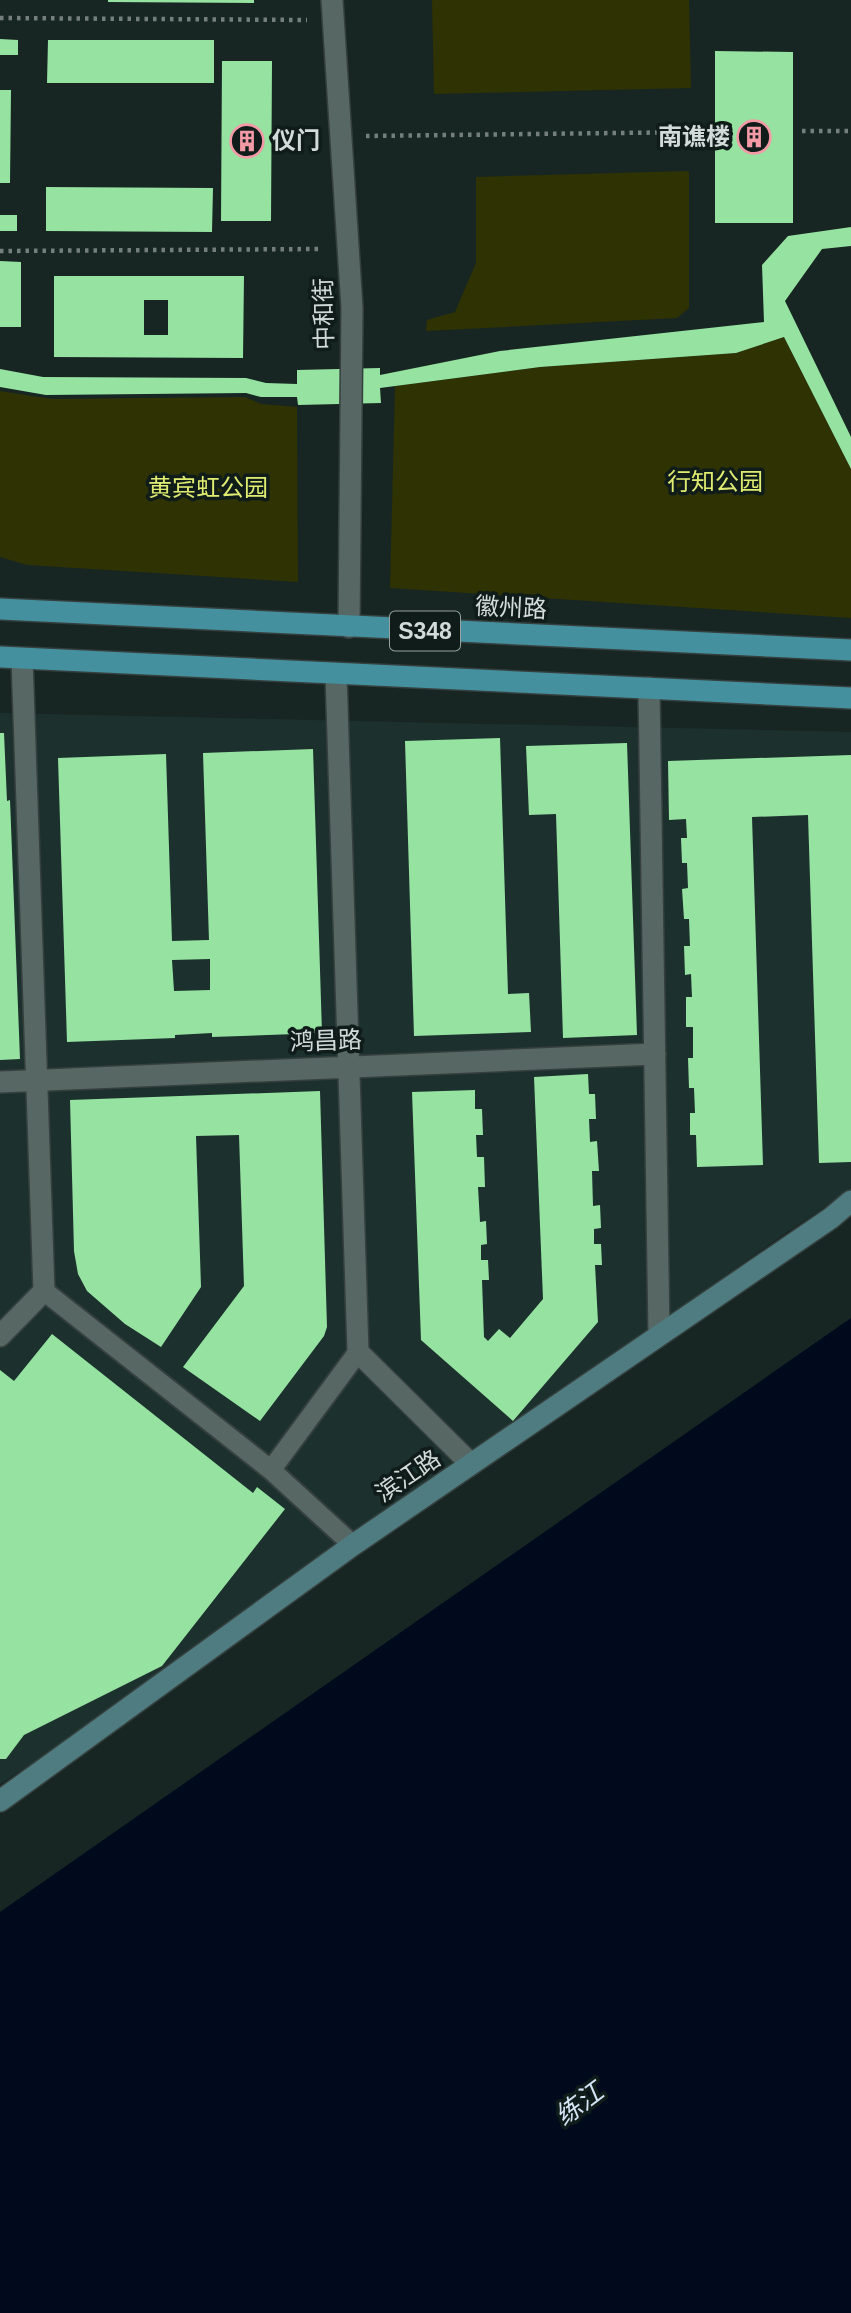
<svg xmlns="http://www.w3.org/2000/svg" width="851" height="2313" viewBox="0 0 851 2313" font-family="Arial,'Noto Sans SC',sans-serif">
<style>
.built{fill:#1c312e}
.green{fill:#2f3202}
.water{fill:#000a1d}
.building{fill:#96e3a1;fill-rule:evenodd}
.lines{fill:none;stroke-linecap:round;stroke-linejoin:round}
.lane-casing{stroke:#35403e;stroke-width:23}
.street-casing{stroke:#35403e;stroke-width:24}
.secondary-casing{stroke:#35403e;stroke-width:24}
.primary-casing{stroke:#35403e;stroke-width:24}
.path{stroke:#747f7d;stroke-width:4.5;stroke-dasharray:3.5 5;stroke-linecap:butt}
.lane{stroke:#576764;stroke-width:19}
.street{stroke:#576764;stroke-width:21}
.secondary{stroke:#4e7c81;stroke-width:21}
.primary{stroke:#45909f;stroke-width:21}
.labels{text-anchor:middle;stroke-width:7;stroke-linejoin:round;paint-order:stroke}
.shield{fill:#0f1c1a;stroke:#98a2a0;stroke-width:2}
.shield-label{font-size:23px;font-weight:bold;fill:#d2dbd9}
.poi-label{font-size:24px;font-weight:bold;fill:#d2dbd9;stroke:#0f1c1a;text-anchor:end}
.street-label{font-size:24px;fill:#d2dbd9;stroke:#0f1c1a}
.park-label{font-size:24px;fill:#e0ec70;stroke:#0f1c1a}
.water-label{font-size:26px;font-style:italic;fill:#d5e5f6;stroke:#0f1c1a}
</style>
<rect width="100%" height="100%" fill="#182623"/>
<path class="built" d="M0,713L851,732V1190L787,1232L94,1724L0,1784Z"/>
<path class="green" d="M432,0H689L691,88L434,94Z
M689,171V308L677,318L426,331L427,320L455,312L476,263V177Z
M784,337L851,469V618L390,588L395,386L540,367L736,353Z
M0,391L52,399L245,397L261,404L297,407L298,582L27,565L0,557Z"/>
<path class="water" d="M851,1318V2313H0V1912Z"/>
<path class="building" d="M108,0H254V3L108,2Z
M0,39L18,40V55H0Z
M48,40H214V83H47Z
M715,51L793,52V223H715Z
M222,61H272L271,221H221Z
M0,90H11L10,183H0Z
M46,187L213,188L212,232L46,231Z
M0,215H17V231H0Z
M851,227V246L822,249L785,301L851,437V469L784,337L736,353L540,367L380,388L381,403L298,405L297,397H261L246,393L46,395L0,387V369L43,377L246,378L266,383L297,384V370L380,368V375L500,351L764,322L762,265L788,236Z
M0,261L21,262V327H0Z
M54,276H244L243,358L54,357ZM144,300H168V335H144Z
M0,733H4L7,801L10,800L20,1059L0,1060Z
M500,738L508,994L529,993L531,1032L414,1036L405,741Z
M627,743L637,1035L563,1038L556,814L529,815L526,746Z
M313,749L322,1033L212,1037V1033L175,1035V1038L67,1042L58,758L166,754L172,941L209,940L203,753ZM210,959V990L174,991L172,960Z
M851,755V1162L819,1163L808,815L752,817L763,1165L697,1167L696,1135H690V1113H695L694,1088H689L688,1058H693V1027H686V997H692L691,974L685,975L684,946H690L689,919H684L682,889L688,888L687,863H682L681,838H687L686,819L669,820L668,761Z
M588,1074L589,1094H595L596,1119H589L590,1142L597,1141L599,1171H592L593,1206L600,1205L601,1228L594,1229V1244H601L602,1265H595L598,1322L513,1421L421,1340L412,1092L475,1090V1109H482L483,1135H476L477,1157H484L485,1187H478L480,1222L486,1221L487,1244L481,1245V1260H488L489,1280H482L484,1337L488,1341L499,1329L510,1338L543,1299L534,1077Z
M320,1091L327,1327L324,1336L260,1421L183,1367L244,1286L239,1135L196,1136L201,1287L161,1347L125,1324L87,1291L78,1274L74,1251L70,1100Z
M52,1334L253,1493L257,1487L285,1509L162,1666L24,1735L6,1759H0V1370L14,1381Z"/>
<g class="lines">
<defs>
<path id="lane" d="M44,1291L271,1470L353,1545
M271,1470L358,1352"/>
<path id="street" d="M332,0L352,308L349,627
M336,674L358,1352L471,1464
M649,688L659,1335
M0,1082L655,1054
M0,1336L44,1291L22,659"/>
<path id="secondary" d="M0,1801L353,1545L831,1218L851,1201"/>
<path id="primary" d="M0,609L851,650
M0,657L851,698"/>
</defs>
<use href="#lane" class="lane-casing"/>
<use href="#street" class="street-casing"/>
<use href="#secondary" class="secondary-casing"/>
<use href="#primary" class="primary-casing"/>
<path class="path" d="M0,18L307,20
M802,131H851
M366,136L699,132
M0,251L321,249"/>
<use href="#lane" class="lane"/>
<use href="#street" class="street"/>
<use href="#secondary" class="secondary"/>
<use href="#primary" class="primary"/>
</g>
<defs>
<symbol id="building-ring" viewBox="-11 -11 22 22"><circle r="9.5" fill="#0f1c1a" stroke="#f49aa7" stroke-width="1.5"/><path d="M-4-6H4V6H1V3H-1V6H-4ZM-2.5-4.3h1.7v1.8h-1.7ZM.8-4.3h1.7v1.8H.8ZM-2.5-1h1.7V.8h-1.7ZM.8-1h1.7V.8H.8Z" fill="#f49aa7"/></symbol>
</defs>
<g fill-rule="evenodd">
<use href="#building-ring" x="735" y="118" width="38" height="38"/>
<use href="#building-ring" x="228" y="122" width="38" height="38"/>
</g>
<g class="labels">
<rect class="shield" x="390" y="611.5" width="70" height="39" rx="5"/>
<g class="shield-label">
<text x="425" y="639">S348</text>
</g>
<g class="poi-label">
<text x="730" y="145">南谯楼</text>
<text x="272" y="149" text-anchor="start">仪门</text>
</g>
<g class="street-label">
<text transform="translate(324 314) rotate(-91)" y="8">中和街</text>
<text transform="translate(511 608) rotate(3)" y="8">徽州路</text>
<text transform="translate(326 1041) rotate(-2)" y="8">鸿昌路</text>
<text transform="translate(408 1476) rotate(-34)" y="8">滨江路</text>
</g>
<g class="park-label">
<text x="715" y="490">行知公园</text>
<text x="208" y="496">黄宾虹公园</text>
</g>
<g class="water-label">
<text transform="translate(579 2104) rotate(-37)" y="9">练江</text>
</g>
</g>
</svg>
